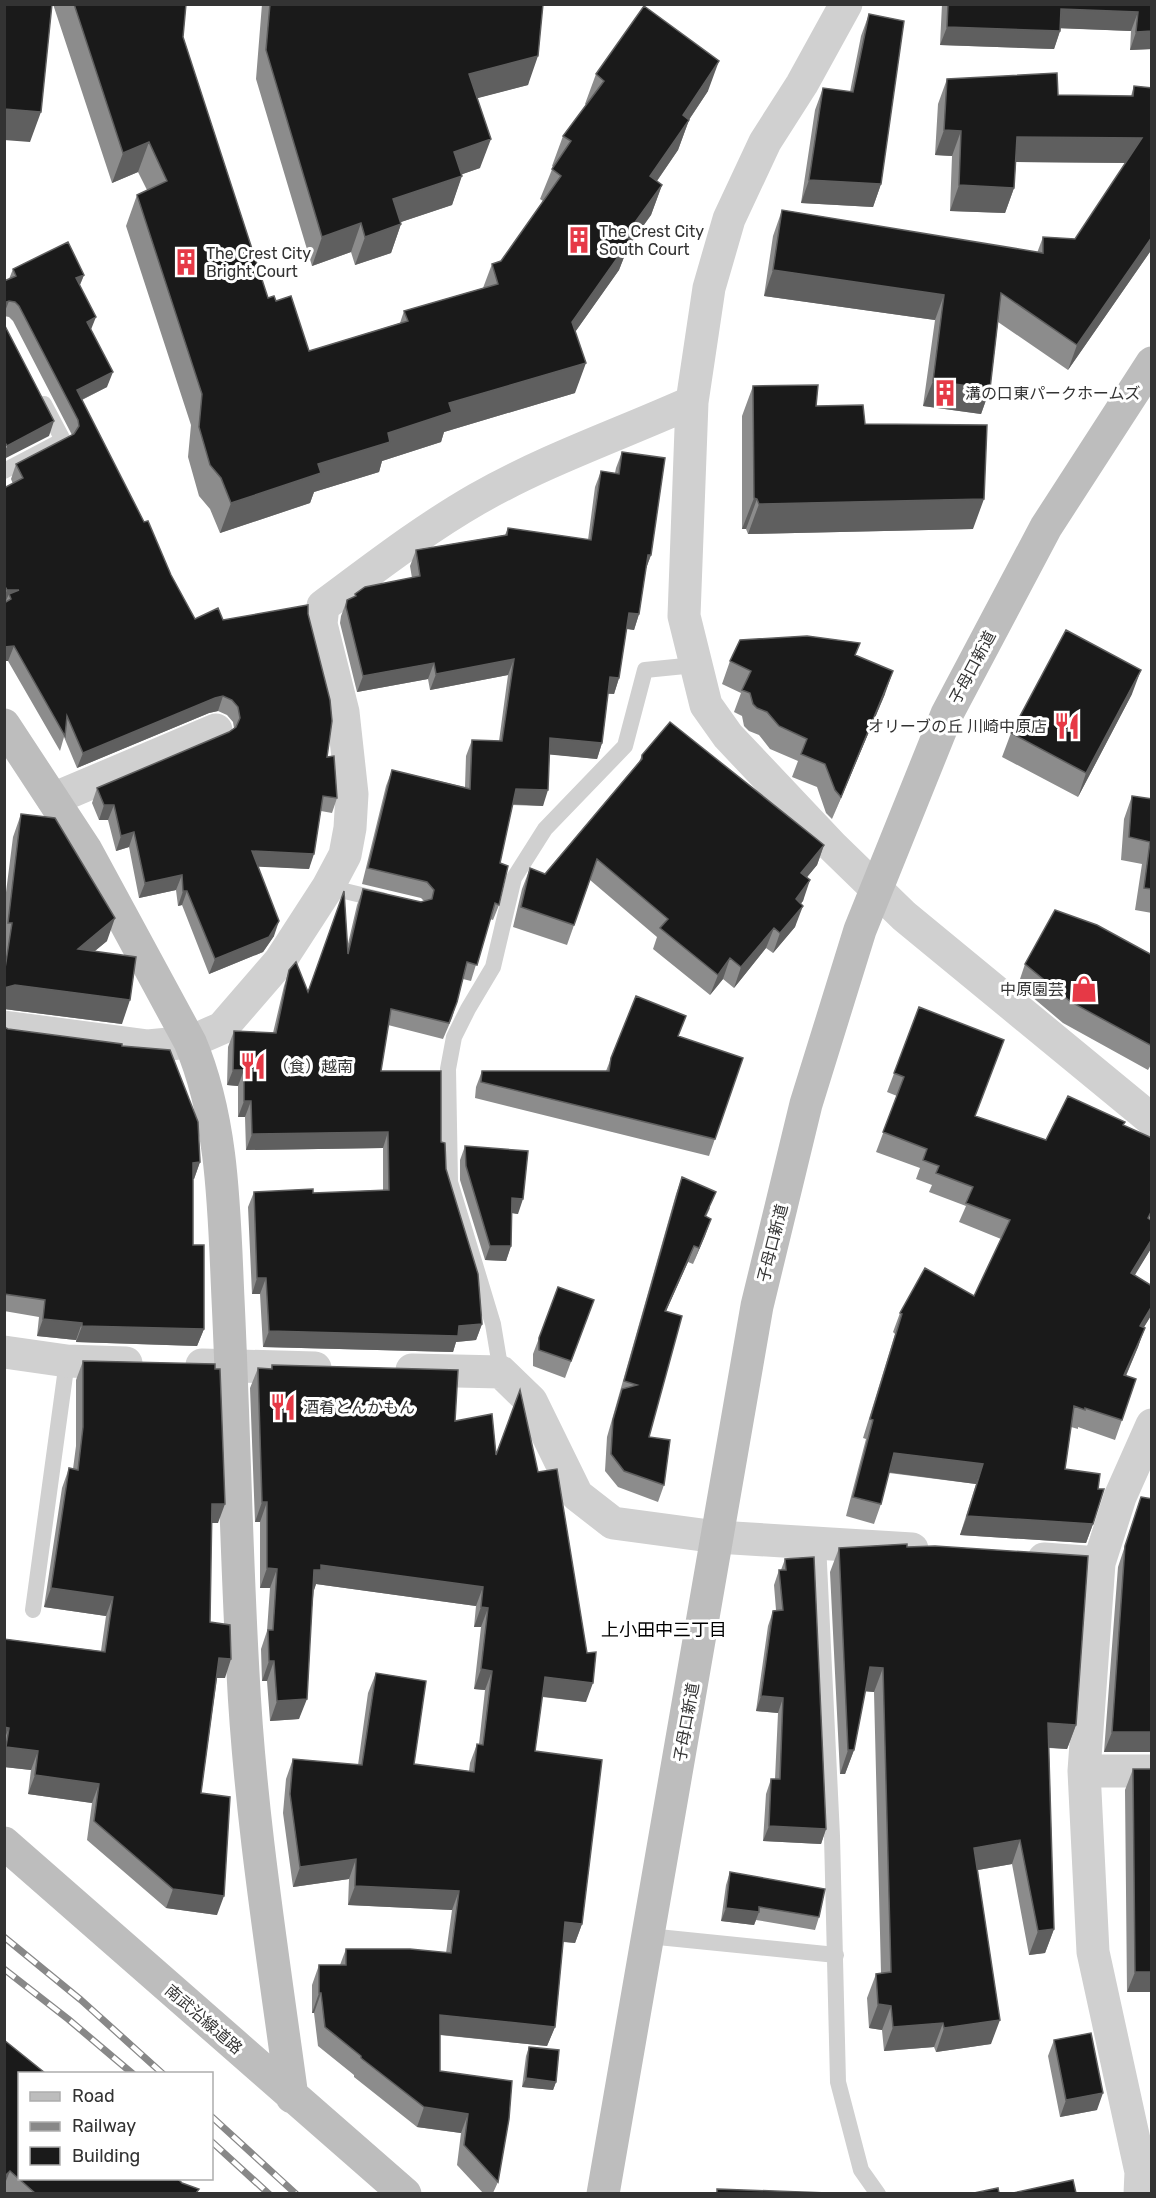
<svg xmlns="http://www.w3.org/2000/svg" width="1156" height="2198" viewBox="0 0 1156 2198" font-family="Rubik,'Noto Sans JP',sans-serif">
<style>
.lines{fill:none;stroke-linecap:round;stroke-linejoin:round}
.lane{stroke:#d0d0d0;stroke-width:16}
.street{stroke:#d0d0d0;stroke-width:33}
.secondary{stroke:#bdbdbd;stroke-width:33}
.rail-casing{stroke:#888;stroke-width:7}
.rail{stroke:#fff;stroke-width:4.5;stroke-dasharray:14;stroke-linecap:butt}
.wall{fill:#8c8c8c}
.shaded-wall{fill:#5f5f5f}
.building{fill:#1a1a1a;stroke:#5f5f5f;stroke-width:1.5}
.labels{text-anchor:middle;stroke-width:6;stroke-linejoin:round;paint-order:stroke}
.poi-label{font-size:16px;fill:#333;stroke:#fff;text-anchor:start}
.street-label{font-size:16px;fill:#333;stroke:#fff}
.neighbourhood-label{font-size:18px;fill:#000;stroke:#fff}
</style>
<rect width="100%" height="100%" fill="#fff"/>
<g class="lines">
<path class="lane" d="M4,471L63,440L44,404
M328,887L382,900
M501,1372L493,1324L450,1182L448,1069L454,1037L468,1009L493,967L514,878L545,829L625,746L645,670L695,665
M818,1543L832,1836L838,2082L861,2170L878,2194
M33,1610L67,1361
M648,1936L836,1955"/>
<path class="street" d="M846,4L802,84L765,142L729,219L709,288L692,402L684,616L706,705L728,736L832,846L904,916L1152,1120
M53,799L216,730
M4,1027L148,1046L190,1042L222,1028L280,961L328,887L345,855L350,828L352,794L343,712L321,624L323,606C373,569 423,530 477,499C545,460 621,434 692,402
M4,1352L67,1361L126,1363
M202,1365L315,1368
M412,1370L501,1372L531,1401L577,1495L613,1523L717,1537L912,1549
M1044,1559L1099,1563
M1084,1771H1152
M1140,2194L1141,2172L1093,1952L1084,1771L1099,1563L1120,1497L1152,1425"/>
<path class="secondary" d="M4,725L86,850L190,1042C224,1122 224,1214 228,1299C234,1424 236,1548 243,1673C250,1815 273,1956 292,2097
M4,1843L405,2194
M603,2194L757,1306L806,1104L860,930L947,714L1046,527L1152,363"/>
<defs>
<path id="rail" d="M4,1937L81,2000L163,2074
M4,1969L68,2019L133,2074
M212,2117L296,2194
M212,2142L269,2194"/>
</defs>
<use href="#rail" class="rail-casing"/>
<use href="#rail" class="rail"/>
</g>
<path class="wall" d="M53,4H186L183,37L268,298L276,301L309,351L400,323L404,311L483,288L492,264L501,261L543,201L540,199L553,167L552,166L563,136L586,105L585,104L596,74L708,91L689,120L678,150L657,181L662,185L651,215L628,247L619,270L575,332V393L444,432L441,442L382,461L379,472L314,492L310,503L220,533L210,509L199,496L188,457L191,425L126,226L137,195L147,190L138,172L112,183Z
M262,4H543L528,85L477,98L480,168L462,174L452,205L401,222V224L391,253L355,265L351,252L312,266L256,79Z
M942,4H1152V49L1130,50L1131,31L1060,28V31L1054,49L940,45Z
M869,14L881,184L873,207L801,203L815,110L823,88L850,92L861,36Z
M947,79L1058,95L1131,96L1134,86L1152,88V249L1068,370L998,322L990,389L981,414L923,406L935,320L764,296L773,236L782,210L1037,253L1043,237L1075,239L1126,163L1016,162L1014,188L1005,213L950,211L952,156L935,155L938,104Z
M13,269L84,275L80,285L91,330L107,387L82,400L171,575L195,619L223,620L308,614L327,757L337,798L332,813L321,811L309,869L258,866L274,936L263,952L209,974L182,905L178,906L176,890L139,898L129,847L116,851L108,820H99L92,803L97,788L229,732L234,728L233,722L227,715L218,711L209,713L77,768L64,737L60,751L8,661H4V488L13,484L11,479L16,464L72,435L13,321L9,317L4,316V281L9,279Z
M753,386L816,406L865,424L973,529L748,534L746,529H742V416Z
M622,452L651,555L645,571L639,614L634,630L626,629L619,678L614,694H608L602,743L597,759L549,754L543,806L512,805L500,863L499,905L493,920L490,919L471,981L463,979L452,1018L443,1039L388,1025L381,1071L441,1142L446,1169L482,1324L476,1340L456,1342L453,1352L263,1347L260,1294H252L248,1207L254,1192L313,1193L383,1190V1148L246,1150L245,1117H238V1086L227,1085L228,1047L234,1031L273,1033L284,986L289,970L308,992L347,948L357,905L363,889L421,902L424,901L421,898L362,884L386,786L392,770L465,787L466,756L472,740L499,741L508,675L430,690L428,679L357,692L340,623L341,616L347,600L354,597L355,594L412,578L410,566L416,550L505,535L508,528L588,540L595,487L601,471L615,473L616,468Z
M1152,553V568H1150Z
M856,655L885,694L832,819L826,813L817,787L792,777L798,761L770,749L759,735L749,731L744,726L742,716L734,712L741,693L722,684L730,661Z
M1132,694L1078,797L1002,757L1011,733Z
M642,755L824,845L817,865L807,877L803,901L800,904L795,927L773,953L766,948L734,988L723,979L710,995L653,949L657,937L590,880L567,945L513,927L522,889L530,868L545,874L639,762Z
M1132,796L1152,799V913L1135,910L1142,864L1121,860L1124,819Z
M21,814L107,941L95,951L122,1024L4,1009V908L13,837Z
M1152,955V1063L1148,1070L1063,1023L1018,985L1025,964Z
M919,1007L975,1116L1046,1140L1124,1126L1152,1138V1214L1149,1219L1152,1221V1247L1134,1275L1152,1286V1314L1144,1327L1138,1347L1126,1376L1122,1420L1115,1440L1078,1427V1429L1071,1427L1065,1469L1093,1524L1086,1543L960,1535L976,1484L889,1473L881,1504L874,1524L846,1516L866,1439L863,1438L895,1334L893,1332L900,1313L974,1296L1001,1239L959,1222L966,1206L929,1192L932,1185L916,1179L920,1168L876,1152L897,1096L887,1092Z
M4,1027L8,1029L122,1046L200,1162L194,1179H193V1245L204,1329L197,1346L76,1342V1340L37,1336L39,1317L4,1311Z
M678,1036L743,1058L709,1156L475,1098L476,1087L482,1071H606L611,1058Z
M465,1146L518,1214L511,1213V1246L506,1261L485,1260L460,1180V1160Z
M682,1177L710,1208L706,1217L711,1219L693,1264L688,1262L666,1311L649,1437L664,1485L658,1502L618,1487L605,1471L607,1437L676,1194Z
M558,1287L594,1300L565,1378L533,1366V1354Z
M83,1361L218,1523H211L210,1622L225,1678H217L201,1793L217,1915L166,1908L87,1840L92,1803L28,1794L31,1770L4,1767V1639L101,1651L106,1616L44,1607L62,1488L69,1468L73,1469L76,1446V1380Z
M272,1365L455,1421L496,1455L586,1702L542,1697L535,1751L582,1924L575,1943L563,1942L555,2027L547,2046L440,2035V2071L512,2081L498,2182L493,2193H483L457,2165L461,2133L417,2127L354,2077V2075L318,2046L314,2013H312V1985L319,1965H340L346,1949L446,1953L452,1910L348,1905L349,1879L293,1887L283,1813L286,1779L293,1759L358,1765L368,1693L376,1673L414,1764L469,1771L470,1763L477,1744H479L485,1690L474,1689L481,1627H474L476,1606L316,1584L314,1590L299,1719L270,1721L267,1681H262L261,1649L267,1631L270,1588H260V1522H255L250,1388L258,1368L271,1369Z
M1141,1497L1152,1752H1104L1118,1567Z
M907,1547L1076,1725L1067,1749L1049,1748L1054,1929L1045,1953L1029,1955L1012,1864L978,1870L991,2044L936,2052L934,2047L884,2051L882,2030L869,2028L867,1998L876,1974L881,1973L874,1692L865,1691L854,1750L845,1774H840L830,1572L839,1548Z
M785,1559L826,1829L821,1844L763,1841L766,1794L771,1779H775L778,1713L756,1711L768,1626L773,1611L776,1610L774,1585L779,1570H781Z
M1133,1769H1152V1992H1127L1125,1790Z
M730,1872L819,1917L815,1930L756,1920L754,1925L721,1921L726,1885Z
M4,2040L20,2073L197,2193H4Z
M1054,2040L1097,2110L1060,2117L1048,2056Z
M529,2047L556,2082L553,2090L522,2087L526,2056Z"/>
<path class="shaded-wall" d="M1061,9L1138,12L1131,31L1054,28Z
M947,27L1060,31L1054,49L940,45Z
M1152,31V49L1130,50L1136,32Z
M538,56L528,85L459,103L469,74Z
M719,61L708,91L672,145L683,115Z
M4,109L41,112L30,142L4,140Z
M689,120L678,150L639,207L650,176Z
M944,130L961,131L952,156L935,155Z
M1017,137L1142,138L1133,163L1007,162Z
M491,139L480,168L443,181L454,152Z
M149,142L138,172L112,183L123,153Z
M462,176L452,205L383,228L393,199Z
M809,180L881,184L873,207L801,203Z
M662,185L651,215L628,247L619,270L561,352L572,322L625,236Z
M959,185L1014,188L1005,213L950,211Z
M361,223L351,252L312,266L322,237Z
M401,224L391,253L355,265L365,237Z
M1152,237V249L1068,370L1077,345Z
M773,270L944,295L935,320L764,296Z
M84,275L78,289L76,278Z
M9,301L4,314V303Z
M96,317L90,332L87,322Z
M586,363L575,393L444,432L441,442L382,461L379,472L314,492L310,503L220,533L231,503L388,433L449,403Z
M113,372L107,387L71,405L77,390Z
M933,381L990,389L981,414L923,406Z
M54,421L49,436L4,459V452L7,446Z
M754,498L757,499L746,529H742Z
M984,499L973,529L748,534L759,504Z
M648,555H651L645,571Z
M7,590H19L11,599L9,594L4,605V596Z
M629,613L639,614L634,630L623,628Z
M14,646L8,661H4V647Z
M514,659L508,675L430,690L436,674Z
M434,663L428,679L357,692L363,676Z
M1141,670L1132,694L1078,797L1086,773Z
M893,671L885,694L832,819L841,797Z
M610,677L619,678L614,694L605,693Z
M223,696L218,711L209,713L77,768L83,753L215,698Z
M550,738L602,743L597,759L544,754Z
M516,789L548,790L543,806L510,804Z
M104,805H114L108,820H99Z
M134,832L129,847L116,851L121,836Z
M824,845L817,865L794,893L801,873Z
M252,851L314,854L309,869L246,866Z
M182,875L176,890L139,898L145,883Z
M810,880L803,901L788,919L796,899Z
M183,891H187L182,905L178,906Z
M803,906L795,927L773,953L780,933Z
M115,918L107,941L69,972L78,949Z
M279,921L274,936L263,952L209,974L215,959Z
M774,928L766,948L734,988L741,967Z
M730,958L723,979L710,995L718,975Z
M15,985L130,1000L122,1024L4,1009V988Z
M233,1070H244L238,1086L227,1085Z
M244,1101H251L245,1117H238Z
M388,1132L383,1148L246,1150L252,1134Z
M200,1162L194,1179H187L193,1163Z
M512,1198L523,1199L518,1214L506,1212Z
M711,1219L705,1236L693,1264L699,1248Z
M1152,1239V1247L1124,1293L1131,1273Z
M490,1246H511L506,1261L485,1260Z
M694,1246L688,1262L659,1327L665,1311Z
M257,1278H266L260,1294H252Z
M1152,1306V1314L1133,1345L1140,1326Z
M43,1319L82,1323L76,1340L37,1336Z
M482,1324L476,1340L456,1342L453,1352L263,1347L269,1331L459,1326Z
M82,1326L204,1329L197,1346L76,1342Z
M1145,1328L1138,1347L1118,1394L1124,1375Z
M894,1453L983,1464L976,1484L887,1472Z
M262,1502H267L260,1522H255Z
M212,1504H225L218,1523H205Z
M967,1516L1093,1524L1086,1543L960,1535Z
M321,1565L483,1587L476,1606L316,1584L314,1590V1570Z
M267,1568L277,1569L270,1588H260Z
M51,1588L113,1597L106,1616L44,1607Z
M481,1607L488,1608L481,1627H474Z
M219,1658L231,1659L225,1678H212Z
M269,1661H274L267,1681H262Z
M870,1667L883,1668L874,1692L861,1691Z
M481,1669L492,1671L485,1690L474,1689Z
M545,1677L593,1683L586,1702L538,1696Z
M761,1696L783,1698L778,1713L756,1711Z
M307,1699L299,1719L270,1721L277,1701Z
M1048,1723L1076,1725L1067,1749L1040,1747Z
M4,1727L9,1728L4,1740Z
M1112,1732H1152V1752H1104Z
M6,1747L38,1751L31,1770L4,1767V1752Z
M848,1750H854L845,1774H840Z
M35,1775L99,1784L92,1803L28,1794Z
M769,1826L826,1829L821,1844L763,1841Z
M1020,1840L1012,1864L966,1872L974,1848Z
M356,1859L349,1879L293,1887L300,1867Z
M355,1886L459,1891L452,1910L348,1905Z
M173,1889L224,1896L217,1915L166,1908Z
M726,1908L759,1912L754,1925L721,1921Z
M565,1922L582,1924L575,1943L558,1941Z
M1054,1929L1045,1953L1029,1955L1038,1931Z
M1135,1972H1152V1992H1127Z
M319,1993H321L314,2013H312Z
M878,2004L891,2006L882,2030L869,2028Z
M440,2015L555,2027L547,2046L433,2034Z
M1000,2020L991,2044L936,2052L944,2028Z
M943,2023L934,2047L884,2051L893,2027Z
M526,2078L556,2082L553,2090L522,2087Z
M1103,2093L1097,2110L1060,2117L1066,2100Z
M424,2107L468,2114L461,2133L417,2127Z
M10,2171L4,2186V2177Z"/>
<path class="building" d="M4,4H52L41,112L4,109Z
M74,4H186L183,37L268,298L274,296L276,301L291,296L309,351L408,321L404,311L498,284L492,264L501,261L561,176L552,169L571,141L563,136L604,81L596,74L644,6L719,61L683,115L689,120L650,176L662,185L625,236L630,240L572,322L586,363L449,403L452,412L388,433L390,442L318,464L321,473L231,503L221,478L210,465L199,427L202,394L137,195L167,181L149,142L123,153Z
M270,4H543L538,56L469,74L491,139L454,152L462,176L393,199L401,224L365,237L361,223L322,237L266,50Z
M948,4H1152V31L1136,32L1138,12L1061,9L1060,31L947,27Z
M869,14L904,21L881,184L809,180L823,88L853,92Z
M1057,73L1058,95L1133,96L1134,86L1152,88V237L1077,345L1001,293L990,389L933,381L944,295L773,270L782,210L1043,253V237L1075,239L1142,138L1017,137L1014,188L959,185L961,131L944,130L947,79Z
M68,242L84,275L76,278L96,317L87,322L113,372L77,390L144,522L148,521L171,575L195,619L218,608L223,620L308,605V614L330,700L332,721L327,757L334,756L337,798L323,796L314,854L252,851L279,921L269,937L215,959L187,891H183L182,875L145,883L134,832L121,836L114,805H104L97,788L229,732L236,727L240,718L238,707L232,700L223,696L215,698L83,753L67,716L65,736L14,646L4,647V603L11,599L9,594L19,590H7L4,585V488L23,478L16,464L74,434L79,426L78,420L19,306L15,302L9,301L4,303V281L16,276L13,269Z
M4,324L54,421L7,446L4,441Z
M818,385L816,406L863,405L865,424L987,425L984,499L759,504L757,499L754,498L753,386Z
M622,452L665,458L651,555H648L639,614L629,613L619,678L610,677L602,743L550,738L548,790L516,789L500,863L508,866L499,905L495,903L477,965L467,962L457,1002L449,1023L391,1009L381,1071H441V1142L445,1143L446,1169L478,1274L482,1324L459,1326L458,1336L269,1331L266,1278H257L254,1192L313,1189V1193L389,1190L388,1132L252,1134L251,1101H244V1070H233L234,1031L276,1033L289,970L296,962L308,992L344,891L348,954L363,889L421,902L432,899L434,890L427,882L368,868L392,770L470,789L472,740L502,741L514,659L436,674L434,663L363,676L346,607L347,600L356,596L355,594L365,587L420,576L416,550L507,535L508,528L591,540L601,471L619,474Z
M1066,630L1141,670L1086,773L1011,733Z
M807,636L860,643L855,655L893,671L841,797L835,790L825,764L801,754L807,739L779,726L767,712L757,708L753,704L750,693L742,690L751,671L730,661L740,640Z
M670,722L824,845L801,873L810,880L796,899L803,906L780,933L774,928L741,967L730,958L718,975L660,928L668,919L597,859L574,925L521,907L530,868L545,874L642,759V755Z
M1132,796L1152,799V889L1144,888L1150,842L1129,837Z
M21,814L55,818L115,918L78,949L136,957L130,1000L15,985L4,988V975L12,923H8Z
M1055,910L1097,925L1152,955V1046L1071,1002L1025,964Z
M636,996L686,1016L678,1036L743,1058L715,1139L481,1082L482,1071H609L611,1058Z
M919,1007L1004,1040L975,1116L1046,1140L1068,1096L1125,1122L1123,1125L1152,1138V1210L1148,1218L1152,1221V1239L1131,1273L1152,1286V1306L1140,1326L1145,1328L1124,1375L1136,1379L1122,1420L1085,1408V1410L1074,1406L1065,1469L1100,1474L1098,1489H1104L1093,1524L967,1516L983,1464L894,1453L881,1504L853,1497L873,1420L870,1419L902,1314L900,1313L925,1268L974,1296L1010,1220L966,1203L973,1187L936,1173L939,1166L923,1160L927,1149L883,1132L904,1077L894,1073Z
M4,1027L8,1029L122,1044V1046L170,1050L198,1122L200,1162L193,1163V1245H204V1329L82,1326V1323L43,1319L45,1300L4,1294Z
M465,1146L528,1151L523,1199L512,1198L511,1246H490L466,1166Z
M682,1177L716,1192L705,1216L711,1219L699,1248L694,1246L665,1311L682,1316L649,1437L670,1440L664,1485L624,1471L611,1454L613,1420L622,1389L637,1385L624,1381Z
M558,1287L594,1300L571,1361L539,1350V1338Z
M83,1361L215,1364V1369H220L225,1504H212L210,1622L230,1625L231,1659L219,1658L201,1793L230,1797L224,1896L173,1889L94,1821L99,1784L35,1775L38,1751L6,1747L9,1728L4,1727V1639L105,1652L113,1597L51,1588L69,1468L78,1470L83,1427Z
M272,1365L458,1370L455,1421L492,1414L496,1455L520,1390L538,1472L557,1469L587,1653L596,1652L593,1683L545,1677L535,1751L602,1760L582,1924L565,1922L555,2027L440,2015V2071L512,2081L509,2119L498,2182L464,2145L468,2114L424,2107L361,2058V2056L325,2027L321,1993H319V1965H346V1949H410L451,1953L459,1891L355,1886L356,1859L300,1867L290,1794L293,1759L362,1765L376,1673L426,1681L414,1764L474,1772L477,1744L483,1745L492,1671L481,1669L488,1608L481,1607L483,1587L321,1565V1570H314L307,1699L277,1701L274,1661H269L268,1630H273L277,1569L267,1568V1502H262L258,1368L272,1369Z
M1141,1497L1152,1499V1732H1112L1125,1546Z
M907,1544V1547L935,1546L1088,1556L1076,1725L1048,1723L1054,1929L1038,1931L1020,1840L974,1848L1000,2020L944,2028L943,2023L893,2027L891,2006L878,2004L876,1974L891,1972L883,1668L870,1667L854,1750H848L839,1548Z
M814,1557L826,1829L769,1826L771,1779H780L783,1698L761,1696L773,1611L783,1610L779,1570H786L785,1559Z
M1133,1769H1152V1972H1135Z
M730,1872L825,1889L819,1917L759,1907V1912L726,1908Z
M1091,2033L1103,2093L1066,2100L1054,2040Z
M4,2040L45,2073H20V2178H177L182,2183L199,2189L196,2193H35L10,2171L4,2177Z
M529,2047L559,2050L556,2082L526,2078Z
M1073,2180L1076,2193H1013Z
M998,2188L999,2193H974Z
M717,2189L828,2193H717Z"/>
<defs>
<symbol id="building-bare" viewBox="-9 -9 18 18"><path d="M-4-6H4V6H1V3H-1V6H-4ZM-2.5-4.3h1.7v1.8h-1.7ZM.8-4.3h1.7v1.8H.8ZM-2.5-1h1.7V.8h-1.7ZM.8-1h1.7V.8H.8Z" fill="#e63946" stroke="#fff" stroke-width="2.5" paint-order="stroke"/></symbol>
<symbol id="restaurant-bare" viewBox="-9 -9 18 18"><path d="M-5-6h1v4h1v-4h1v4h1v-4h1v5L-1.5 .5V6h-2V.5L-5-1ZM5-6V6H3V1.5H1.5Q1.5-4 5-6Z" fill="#e63946" stroke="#fff" stroke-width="2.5" paint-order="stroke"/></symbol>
<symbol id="shop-bare" viewBox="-9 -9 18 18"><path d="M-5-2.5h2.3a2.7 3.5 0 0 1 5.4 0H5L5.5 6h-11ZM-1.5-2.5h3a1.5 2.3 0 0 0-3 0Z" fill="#e63946" stroke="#fff" stroke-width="2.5" paint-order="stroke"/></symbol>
</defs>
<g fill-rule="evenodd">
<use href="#building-bare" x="560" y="221" width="38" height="38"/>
<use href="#building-bare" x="167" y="243" width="38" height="38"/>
<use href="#building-bare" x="926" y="374" width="38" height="38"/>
<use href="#restaurant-bare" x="1048" y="707" width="38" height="38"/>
<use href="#shop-bare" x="1065" y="970" width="38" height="38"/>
<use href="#restaurant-bare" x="234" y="1047" width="38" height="38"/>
<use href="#restaurant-bare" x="264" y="1388" width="38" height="38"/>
</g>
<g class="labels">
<g class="poi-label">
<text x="599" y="237">The Crest City<tspan x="599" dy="18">South Court</tspan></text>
<text x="206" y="259">The Crest City<tspan x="206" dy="18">Bright Court</tspan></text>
<text x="965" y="399">溝の口東パークホームズ</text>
<text x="1047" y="732" text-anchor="end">オリーブの丘 川崎中原店</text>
<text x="1064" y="995" text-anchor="end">中原園芸</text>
<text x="273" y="1072">（食）越南</text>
<text x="303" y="1413">酒肴とんかもん</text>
</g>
<g class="street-label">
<text transform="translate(972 667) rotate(-62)" y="6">子母口新道</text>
<text transform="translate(772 1243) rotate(-76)" y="6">子母口新道</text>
<text transform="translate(686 1722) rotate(-80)" y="6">子母口新道</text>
<text transform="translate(204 2019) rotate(41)" y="6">南武沿線道路</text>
</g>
<g class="neighbourhood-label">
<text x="664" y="1636">上小田中三丁目</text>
</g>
</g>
<rect width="1156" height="2198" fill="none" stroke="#333333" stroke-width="12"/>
<rect x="18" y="2072" width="195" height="108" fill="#ffffff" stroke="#adadad" stroke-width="1.5"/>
<rect x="30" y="2092" width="30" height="9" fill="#bdbdbd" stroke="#adadad" stroke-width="1.5"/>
<text x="72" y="2102" font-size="18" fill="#333333">Road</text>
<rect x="30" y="2122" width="30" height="9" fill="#888888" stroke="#adadad" stroke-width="1.5"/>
<text x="72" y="2132" font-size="18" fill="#333333">Railway</text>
<rect x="30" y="2147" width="30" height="18" fill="#1a1a1a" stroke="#adadad" stroke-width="1.5"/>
<text x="72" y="2162" font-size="18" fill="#333333">Building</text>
</svg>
